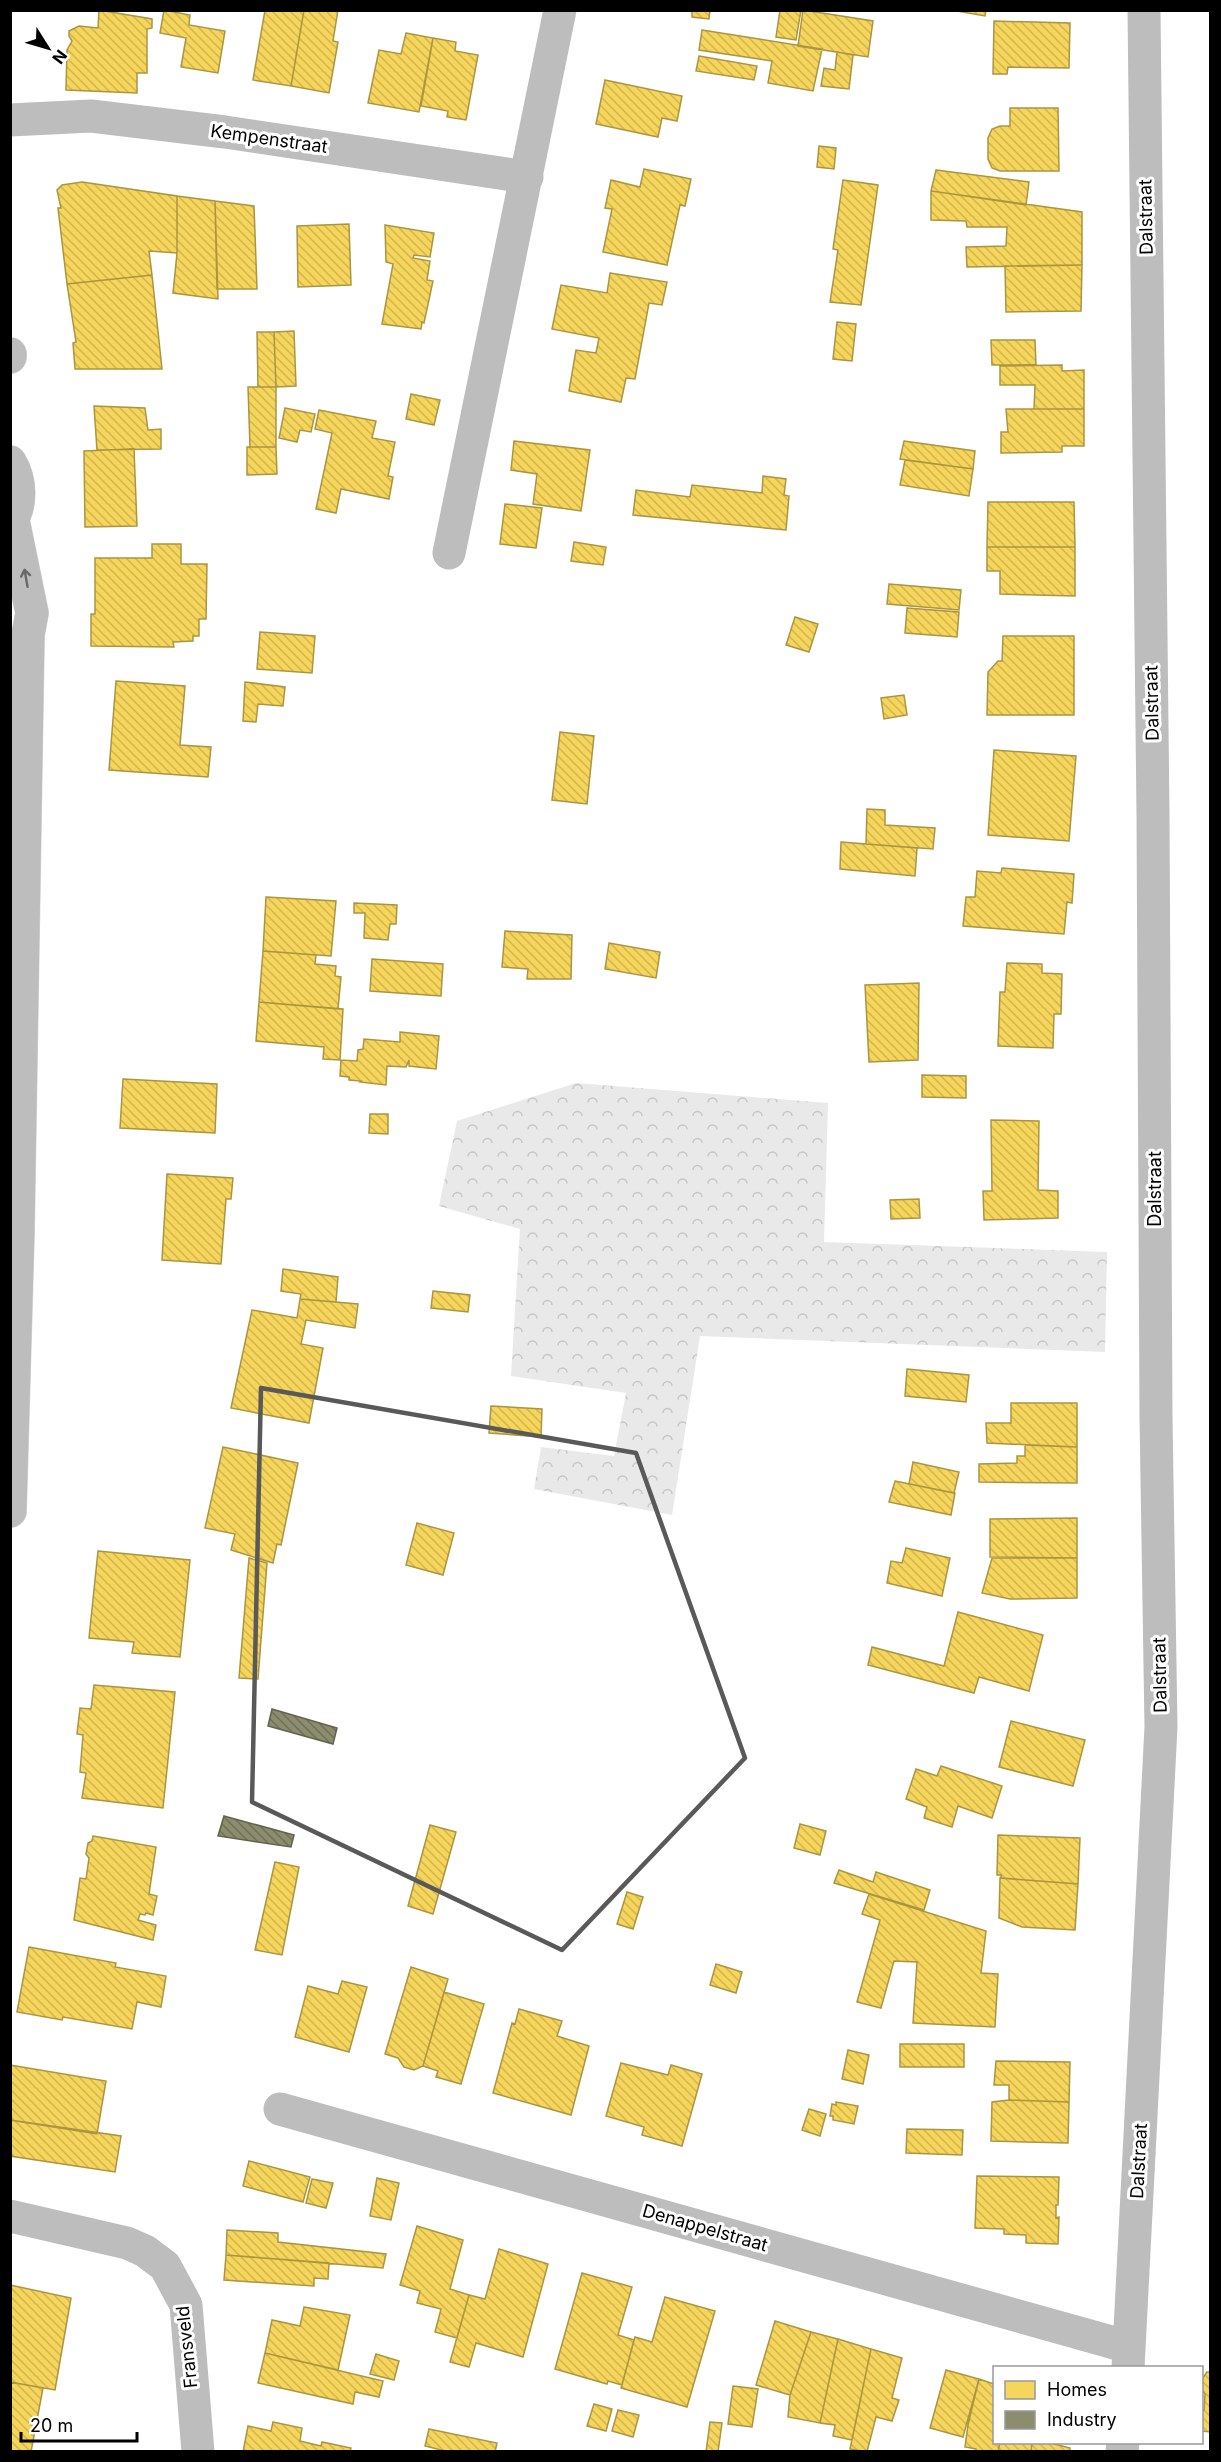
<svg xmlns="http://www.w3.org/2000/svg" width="1221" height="2462" viewBox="0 0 1221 2462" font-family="Inter,sans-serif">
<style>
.forest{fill:url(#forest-crowns)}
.homes{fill:url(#homes-back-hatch);stroke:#ac9540;stroke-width:1.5}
.industry{fill:url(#industry-back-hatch);stroke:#62624d;stroke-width:1.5}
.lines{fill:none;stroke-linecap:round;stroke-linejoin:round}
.major-casing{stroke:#dbdbdb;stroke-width:34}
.minor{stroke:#bdbdbd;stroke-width:33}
.major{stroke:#bdbdbd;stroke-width:33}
.oneway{stroke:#686868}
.marked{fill:none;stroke:#595959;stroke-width:4.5;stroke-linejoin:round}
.labels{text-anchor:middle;stroke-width:6;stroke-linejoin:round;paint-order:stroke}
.street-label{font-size:18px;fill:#000;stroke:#fff}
</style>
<defs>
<pattern id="forest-crowns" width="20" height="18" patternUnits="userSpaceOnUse" patternTransform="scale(1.5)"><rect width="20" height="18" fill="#e9e9e9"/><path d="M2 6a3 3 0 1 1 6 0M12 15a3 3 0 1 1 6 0" fill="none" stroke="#c6c6c6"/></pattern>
<pattern id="homes-back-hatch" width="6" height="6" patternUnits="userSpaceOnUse" patternTransform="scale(1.5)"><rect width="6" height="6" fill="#f6d55c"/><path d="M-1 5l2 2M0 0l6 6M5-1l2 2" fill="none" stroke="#d1b54e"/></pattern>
<pattern id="industry-back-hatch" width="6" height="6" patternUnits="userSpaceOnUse" patternTransform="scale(1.5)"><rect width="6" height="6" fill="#8c8c6e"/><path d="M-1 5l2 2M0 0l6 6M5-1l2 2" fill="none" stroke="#707058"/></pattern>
</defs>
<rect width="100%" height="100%" fill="#fff"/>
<path class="forest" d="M576,1083L828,1103L824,1242L1107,1252L1105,1352L700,1336L672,1515L534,1489L541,1447L614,1456L626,1393L511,1376L520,1229L439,1206L457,1121Z"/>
<path class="homes" d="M99,10L152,19V28L147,29V73H137V93L66,90L67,50L72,41L69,36V31L79,26L98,28Z
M164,10L190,15L189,25L225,31L218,73L181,67L186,38L160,33Z
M265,10H304L291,86L253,80Z
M304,10H338L333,41L338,42L329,93L291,86Z
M692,10H710L709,19L692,17Z
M780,10H801L796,40L776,37Z
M803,10L873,21L868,57L798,46Z
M951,10H986L985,16Z
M994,21L1070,23L1069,68L1008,67L1007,74H993Z
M702,30L822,49L813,91L768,83L772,61L699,50Z
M406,33L433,38L419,112L368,103L379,50L401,54Z
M433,38L456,42L455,51L478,55L466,120L447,117L448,111L421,106Z
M837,52L853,55L849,89L821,86L824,68L835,70Z
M699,56L757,66L754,80L696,71Z
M605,80L682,96L677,121L662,118L658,137L596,124Z
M1010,108H1058L1059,171H1000L992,168L988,159V138L992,129L1000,126H1010Z
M819,146L836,148L834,169L817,167Z
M644,169L691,179L685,206L680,205L667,265L603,252L612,209L605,208L611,180L640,187Z
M936,170L1029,182L1026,205L931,191Z
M843,180L878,185L861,305L830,302L838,250L833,249Z
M82,182L177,196V253L149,251L152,275L67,284L58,208H61L57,190L62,185Z
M931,191L1082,212V265L967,267L966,247L1006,246L1007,227H967L966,221L931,220Z
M177,196L215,201L218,299L173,293L177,253Z
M215,201L254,206L257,289H217Z
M349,224L351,285L298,287L297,226Z
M385,225L434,233L430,257L414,255L413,258L430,261L427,280L433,281L424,323L422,322L421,329L382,324L393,264L386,262Z
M1082,265L1081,311L1006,312L1005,266Z
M610,273L667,282L662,305L649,303L635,379L626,378L621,402L569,391L576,350L596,353L599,338L552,329L561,285L607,293Z
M152,275L162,369H75L73,343L76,342L67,284Z
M837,322L856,324L852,361L833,359Z
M294,331L296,386L276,387L274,332Z
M257,332H274L276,387H258Z
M991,340H1035L1036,365H992Z
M1062,365V371L1084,370V409H1034L1035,385H1000V366Z
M248,387H276V447H250Z
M411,394L440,400L434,425L406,419Z
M94,406L145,408L148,430L161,429V449L97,450Z
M285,408L315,414L311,432L300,430L297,442L279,438Z
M1006,409H1084V446H1062V452L1001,453V432H1008Z
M319,410L376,421L372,438L395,442L388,476L393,477L389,499L341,489L336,513L316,509L332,433L315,429Z
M514,441L590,450L581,511L533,504L537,474L511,470Z
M904,441L975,451L973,469L900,459Z
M247,447H276L277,474L247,475Z
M134,449L137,526L85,527L84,451Z
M905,460L973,469L969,496L900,485Z
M763,476L786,479L784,495L789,496L786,530L633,515L636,490L690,497L692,485L762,493Z
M988,502H1074L1075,547H987Z
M505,504L542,508L536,548L500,544Z
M574,542L606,547L603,565L571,561Z
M152,544H181V564H207L206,619H199V636H193V641L173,642L174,647L91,646V614H95V558H152Z
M987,547H1075V596L1000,594V571H987Z
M889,584L961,590L959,610L887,604Z
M907,608L959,612L957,637L905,633Z
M795,617L818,624L809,652L786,645Z
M260,632L315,636L312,673L257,669Z
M1003,636H1074V715H987L988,672L998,661H1002Z
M116,681L185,686L180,745L211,747L208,777L109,770Z
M245,682L285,687L283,706L258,704L256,722L243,721Z
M904,695L907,715L884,719L881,698Z
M560,732L594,736L587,804L552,800Z
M994,750L1076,756L1069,841L988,835Z
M867,809L885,810V825L935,828L933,849L866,844Z
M841,842L917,848L915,876L840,869Z
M1002,868L1074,874L1072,903L1067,902L1064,934L963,926L966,897H975L977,871L1001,873Z
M266,897L336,901L331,956L263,951Z
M354,903L397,905L396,924H390L388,940L364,938L365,913H354Z
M505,931L572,935L571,979H527L528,969L502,967Z
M609,943L660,952L656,978L605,969Z
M263,951L316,955L315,964L336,966L335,976L341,977L338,1009L259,1002Z
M372,959L443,964L441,996L370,991Z
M1007,963L1042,964V973L1062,974L1061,1014H1054L1053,1048L998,1046L1000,992H1005Z
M919,983L918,1060L869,1062L865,985Z
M259,1002L343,1009L340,1060L323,1059L324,1047L256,1041Z
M400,1032L439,1036L436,1069L409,1066V1060L406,1067L387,1066L386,1085L360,1082L361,1081L349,1080V1077L340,1076L341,1060L357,1061L358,1050L363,1049L364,1039L400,1042Z
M922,1075L966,1076V1098L922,1097Z
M123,1079L217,1084L215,1133L120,1128Z
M370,1114H388V1134L369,1133Z
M991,1120L1039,1121L1038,1190L1058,1191V1218L984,1220L983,1191H992Z
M167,1174L233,1178L231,1199H226L221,1264L162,1260Z
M919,1199L920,1218L891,1219L890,1200Z
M283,1269L338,1277L336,1302L300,1299L301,1294L281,1291Z
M433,1291L470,1295L468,1312L431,1308Z
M300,1299L358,1304L355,1328L306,1320L301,1344L323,1348L309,1423L231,1408L252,1310L297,1318Z
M907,1369L969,1375L966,1402L905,1396Z
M1011,1403H1077V1447L987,1443L986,1423H1011Z
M491,1406L542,1409L541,1437L489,1433Z
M1025,1445L1077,1447V1483L979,1482V1464L1017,1463V1456H1025Z
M223,1447L298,1463L281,1545L277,1544L273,1563L231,1550L235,1534L205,1528Z
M913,1462L959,1472L954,1493L909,1484Z
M895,1481L955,1493L951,1515L889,1502Z
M1077,1518V1558L990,1557V1519Z
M417,1523L454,1533L443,1575L406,1565Z
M906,1548L950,1558L942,1596L887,1583L891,1561L902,1563Z
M98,1551L190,1560L180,1657L132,1653L134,1642L89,1638Z
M249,1558L267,1563L258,1679L239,1678Z
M992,1558H1077V1598L1010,1599L982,1593Z
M958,1612L1043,1635L1029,1691L979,1677L974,1693L868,1665L872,1647L944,1666Z
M94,1685L175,1692L163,1808L82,1798L86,1773L80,1772L83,1735L77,1734L80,1708L91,1709Z
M1011,1721L1085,1740L1073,1786L999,1767Z
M941,1766L1002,1786L992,1818L958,1806L952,1827L924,1818L927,1807L906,1799L916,1769L937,1776Z
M800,1824L826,1831L820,1855L794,1848Z
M430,1825L456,1832L433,1914L408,1906Z
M998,1835L1080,1838L1078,1884L1001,1878V1875H997Z
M93,1836L156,1847L149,1894L157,1896L153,1915L146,1913L145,1915L140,1914L138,1920L156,1925L153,1940L74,1920L80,1878L86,1879L89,1858L86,1854L88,1843L92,1841Z
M275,1862L299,1867L282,1955L255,1950Z
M839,1870L873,1882L876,1872L930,1890L924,1910L834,1883Z
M1000,1878L1078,1884L1075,1930L1022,1927L999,1918Z
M627,1892L643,1897L633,1929L617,1924Z
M869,1894L986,1931L981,1973L998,1974L995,2027L913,2023L917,1962L894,1961L881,2008L857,2002L880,1920L862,1914Z
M29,1947L116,1963L115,1967L166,1976L161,2007L137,2002L132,2029L63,2017L62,2020L17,2012Z
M716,1964L742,1972L736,1993L710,1985Z
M411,1967L448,1979L423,2066L414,2070L404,2067L398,2058L385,2054Z
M342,1981L367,1987L349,2052L295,2037L308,1986L338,1994Z
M444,1992L484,2004L461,2084L436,2077L438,2071L423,2066Z
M519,2009L562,2021L557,2036L589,2046L571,2115L493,2093L512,2023L515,2024Z
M900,2044H964V2067H900Z
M848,2050L869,2055L863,2084L842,2079Z
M996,2061L1070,2062L1069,2102L1009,2100V2085H994Z
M621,2063L668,2075L671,2065L702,2074L682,2146L642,2135L644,2127L606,2116Z
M10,2065L106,2081L97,2134L10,2120Z
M1009,2100L1069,2102L1068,2143L991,2141L992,2102Z
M836,2102L858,2106L854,2124L833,2120V2116H830L832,2104L836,2105Z
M809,2109L826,2114L820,2136L802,2130Z
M10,2120L121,2136L115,2172L10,2156Z
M907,2129L963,2130L962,2155L906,2153Z
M249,2161L310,2177L303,2202L243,2186Z
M977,2176L1059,2177L1058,2205H1056V2218L1059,2217L1058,2244L1026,2243V2235L1004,2234V2229L975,2228Z
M377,2178L399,2183L391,2220L370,2216Z
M312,2179L333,2183L326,2208L306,2203Z
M417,2226L463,2240L450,2289L469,2295L457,2338L435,2332L441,2309L417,2303L420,2291L400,2285Z
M227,2230L278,2233V2242L386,2254L383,2268L226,2255Z
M499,2249L548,2264L523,2357L476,2343L469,2367L450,2362L469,2295L485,2299Z
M226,2255L329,2263L328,2279L314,2278V2286L224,2280Z
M582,2273L632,2287L618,2335L634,2340L622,2385L608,2381L607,2384L555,2369Z
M10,2285L71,2298L55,2390L10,2382Z
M665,2297L715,2311L687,2407L621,2388L635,2337L652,2342Z
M304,2307L350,2315L338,2370L265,2353L272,2320L300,2326Z
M775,2321L811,2332L790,2395L756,2385Z
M811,2332L838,2339L820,2423L788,2417L790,2395Z
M838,2339L871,2349L852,2440L833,2436L835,2425L820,2423Z
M871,2349L902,2358L892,2398L899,2400L892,2421L876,2417L867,2452L850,2449Z
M265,2353L383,2381L379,2397L355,2392L353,2404L258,2383Z
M376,2354L399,2361L394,2380L370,2374Z
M946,2370L979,2379L963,2437L930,2428Z
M1207,2372H1210V2432L1202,2431V2410H1204L1205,2394L1202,2390V2379Z
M979,2379L994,2384V2442H1000L998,2452H976V2449L965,2447L968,2425Z
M10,2382L43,2388L31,2452H10Z
M733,2386L758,2389L752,2427L728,2424Z
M594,2404L612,2409L606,2431L587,2426Z
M618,2410L639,2415L633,2437L612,2431Z
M273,2422L302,2428L300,2441L321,2446L322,2442L351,2448L350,2452H243L248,2426L271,2431Z
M710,2422L722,2423L718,2452H706Z
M429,2429L497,2443L495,2452H449L425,2446Z
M1000,2442H1032L1031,2452H998Z
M1032,2442H1047L1070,2448L1069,2452H1031Z"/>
<path class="industry" d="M272,1709L337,1728L333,1744L268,1726Z
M224,1816L294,1835L291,1847L218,1836Z"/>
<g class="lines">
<defs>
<path id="major" d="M10,354V357
M10,462C21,480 22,505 10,523
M10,1511L18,1231L28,635L32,613L13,520"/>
</defs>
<use href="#major" class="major-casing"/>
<path class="minor" d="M10,120L91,116L225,132L527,177
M449,553L560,10
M280,2109L1129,2347
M10,2216L127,2243L145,2251L165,2266L186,2305L198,2452
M1128,2368L1161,1727L1156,1417L1153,814L1144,10
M1122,2452L1123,2442"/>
<use href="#major" class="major"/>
</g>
<defs><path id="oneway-shaft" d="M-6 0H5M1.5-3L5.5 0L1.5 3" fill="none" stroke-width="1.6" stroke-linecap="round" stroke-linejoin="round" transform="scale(1.5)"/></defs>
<use class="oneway" href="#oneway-shaft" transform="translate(26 578) rotate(-100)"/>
<path class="marked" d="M261,1388L636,1453L745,1758L562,1950L252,1802Z"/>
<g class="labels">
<g class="street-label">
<text transform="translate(269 139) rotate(8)" y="6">Kempenstraat</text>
<text transform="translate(1146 217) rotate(-91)" y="6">Dalstraat</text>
<text transform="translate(1152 703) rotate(-91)" y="6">Dalstraat</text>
<text transform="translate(1155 1189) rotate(-90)" y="6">Dalstraat</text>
<text transform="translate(1160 1675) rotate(-91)" y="6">Dalstraat</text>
<text transform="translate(1139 2161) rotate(-87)" y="6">Dalstraat</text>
<text transform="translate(705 2228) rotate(16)" y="6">Denappelstraat</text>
<text transform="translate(187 2347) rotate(-96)" y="6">Fransveld</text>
</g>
</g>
<rect width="1221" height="2462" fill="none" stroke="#000000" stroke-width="24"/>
<rect x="993" y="2366" width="210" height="78" fill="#ffffff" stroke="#999999" stroke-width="1.5"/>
<rect x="1005" y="2381" width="30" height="18" fill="#f6d55c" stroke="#999999" stroke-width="1.5"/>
<text x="1047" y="2396" font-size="18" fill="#000000">Homes</text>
<rect x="1005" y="2411" width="30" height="18" fill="#8c8c6e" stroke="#999999" stroke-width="1.5"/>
<text x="1047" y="2426" font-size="18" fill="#000000">Industry</text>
<g transform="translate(48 48) rotate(127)" stroke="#ffffff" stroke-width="4.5" paint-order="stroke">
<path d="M0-4.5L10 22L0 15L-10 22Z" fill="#000000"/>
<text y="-9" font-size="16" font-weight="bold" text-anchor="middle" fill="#000000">N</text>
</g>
<path d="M21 2432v9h116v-9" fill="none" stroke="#000000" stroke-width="3"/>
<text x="30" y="2432" font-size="18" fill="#000000" stroke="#ffffff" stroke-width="4.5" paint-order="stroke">20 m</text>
</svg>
